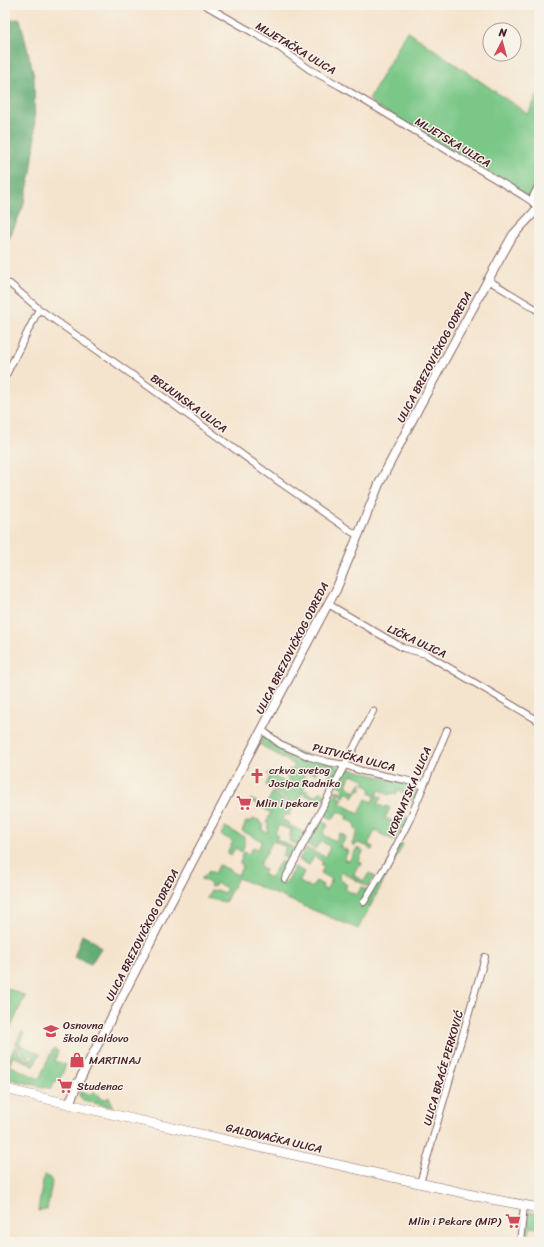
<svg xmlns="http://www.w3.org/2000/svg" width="544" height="1247" viewBox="0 0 544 1247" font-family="Sriracha,sans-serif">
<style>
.green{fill:#7ac787;stroke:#627359}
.forest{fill:#63ac74;stroke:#566650}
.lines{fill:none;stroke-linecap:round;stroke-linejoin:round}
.minor-casing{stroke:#866464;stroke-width:8}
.secondary-casing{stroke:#866464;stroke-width:10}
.primary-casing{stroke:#866464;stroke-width:10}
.minor{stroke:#fff;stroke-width:6}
.secondary{stroke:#fff;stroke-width:8}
.primary{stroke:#fff;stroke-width:9}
.labels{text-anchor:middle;stroke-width:3;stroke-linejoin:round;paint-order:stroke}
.street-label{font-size:11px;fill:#4a1f2b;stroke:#f7f3e8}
.poi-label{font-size:11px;fill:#4a1f2b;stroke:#f7f3e8;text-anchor:start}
</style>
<rect width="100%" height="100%" fill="#f7f3e8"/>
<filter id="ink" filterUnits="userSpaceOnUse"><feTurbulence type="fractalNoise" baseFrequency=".025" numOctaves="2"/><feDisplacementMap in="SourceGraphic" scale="8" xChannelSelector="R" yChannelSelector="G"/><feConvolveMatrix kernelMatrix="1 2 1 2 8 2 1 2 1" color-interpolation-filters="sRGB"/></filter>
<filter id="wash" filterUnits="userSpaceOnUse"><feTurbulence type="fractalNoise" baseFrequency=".012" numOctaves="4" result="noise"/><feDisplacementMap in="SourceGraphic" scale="16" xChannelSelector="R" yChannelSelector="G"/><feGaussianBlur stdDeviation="0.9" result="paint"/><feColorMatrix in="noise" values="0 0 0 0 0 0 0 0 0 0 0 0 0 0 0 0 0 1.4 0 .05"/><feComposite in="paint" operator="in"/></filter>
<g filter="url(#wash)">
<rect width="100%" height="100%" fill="#f4e4cd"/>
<path class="green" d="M407,31L528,114L539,92V179L530,196L529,197L373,104L369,99Z
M266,736L270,739L269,743L284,752L288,748L339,767V770L334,782L328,779L331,770L321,765L315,774L311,772L309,774L308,773L309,771L304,768L301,773L305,775L303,779L307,781L303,789L316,797L320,791L327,794L322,804L302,793L295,805L266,785L270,776L267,774L269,773L286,783L289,778L285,776L290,769L292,770L295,765L259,744L262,737Z
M347,769H351L418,787V792L414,802L408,799L409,795L398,790L396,795L390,793L389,795L379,790L376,795L382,797L377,804L385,808L386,806L390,808L385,818L397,823L401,814L408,817L395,841L375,831L368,844L373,847L372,850L369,849V847L358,843L355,846L352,844L358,831L355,829V823L346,819L347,816L338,811L333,819L322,814L333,794L343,799L340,803L359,814L366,799L372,802L375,796L370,793L371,789L365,785V780L355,775L350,776L346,785L354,791L356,792L360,783H362L361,790H357L354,797L346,792L344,797L335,792L336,790L342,792L343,788L337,785L346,770Z
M273,792L293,807L289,816L285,814L282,819L289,823L288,825L306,833V834L300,846L289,841L291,830L279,825L275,833L278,836L276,839L298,850L292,861L282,856L286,847L273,841L259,866L265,870L263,874L270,878L281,861L290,865L282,879L286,883L295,867L304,872L299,882L312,888L316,881L323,885L322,888L326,890L332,879L321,873L324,867L321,865L323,862L314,856L309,865L299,860L305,848L326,857L330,847L321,841L315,849L307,845L319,820L328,825L323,833L327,837L336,841L340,833L346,837L341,846L340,845L339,846L348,851L344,860L349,861L357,848L363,851L359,861L362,863L361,866H358L353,875L364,881L369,873L375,876L368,887L342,872L339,878L344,881L343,882L347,885L345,889L356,895L362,887L367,890L362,899L366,901L400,843L403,845L358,929L238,878L225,902L206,898L211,891L216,890L224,893L227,888L216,883L215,886L211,887L210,883L201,879L206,875L209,871L215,873L219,865L232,871L231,872L238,875L243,865L240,863L242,858L241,856L243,853L244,852L249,854L253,847L258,849L262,841L242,831L246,822H251L253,819L259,820V822L264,825L262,830L267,833L269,829L267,828L269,824L266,822L271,813L250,800L251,799L265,807Z
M225,827L244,837V846L242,852L235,848L231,855L227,853L233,841L221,835Z
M5,987L25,996L8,1034L5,1032Z
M21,1032L24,1033L19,1044L40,1054L34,1065L30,1064L27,1059H33L34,1056L31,1054L29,1057H26L16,1044Z
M15,1046L28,1063L13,1056L9,1065L39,1079L53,1049L58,1051L55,1061L66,1065L58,1083L54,1082L52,1089L5,1078V1068Z
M80,1092C85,1094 90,1096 95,1092L100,1098L106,1099L109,1097L113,1105L112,1107L82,1100L79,1095Z
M44,1175L49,1177L52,1182L47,1209L38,1211Z
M530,1212L539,1214V1228L530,1227L529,1234H525L526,1224L530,1225V1223L526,1220L527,1216Z"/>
<path class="forest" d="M20,19L34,76L35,142L31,173L23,207L5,248V20Z
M82,935L95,942L101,948L91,964L74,957Z"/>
</g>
<g filter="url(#ink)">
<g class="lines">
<defs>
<path id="minor" d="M205,5L280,48L309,69L340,86L522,195L531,201L538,208
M531,201L539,184
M488,280L539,311
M10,284L39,309L155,391L281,483L352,532L358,535
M5,377L39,309
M328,604L403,648L426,654L539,721
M262,730L280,744L310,757L328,762L345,765L362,771L405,780L423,785
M285,879L373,711
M364,902L388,862L409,821L447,730
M420,1183L485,957
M520,1242L524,1206"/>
<path id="secondary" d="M69,1104L78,1083L160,923L328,604L336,590L379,484L420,405L488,280L513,235L539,207"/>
<path id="primary" d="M5,1089L124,1117L486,1198L539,1208"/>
</defs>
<use href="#minor" class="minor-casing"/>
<use href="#secondary" class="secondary-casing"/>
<use href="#primary" class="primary-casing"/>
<use href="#minor" class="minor"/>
<use href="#secondary" class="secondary"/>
<use href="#primary" class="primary"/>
</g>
</g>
<defs>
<symbol id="church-bare" viewBox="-9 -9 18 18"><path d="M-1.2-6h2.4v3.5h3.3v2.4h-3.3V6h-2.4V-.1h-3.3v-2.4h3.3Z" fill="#d1495b" stroke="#f7f3e8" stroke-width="2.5" paint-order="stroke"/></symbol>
<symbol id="supermarket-bare" viewBox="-9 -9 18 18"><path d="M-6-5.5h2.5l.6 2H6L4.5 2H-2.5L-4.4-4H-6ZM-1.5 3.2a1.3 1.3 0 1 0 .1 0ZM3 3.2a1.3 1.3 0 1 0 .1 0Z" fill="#d1495b" stroke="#f7f3e8" stroke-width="2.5" paint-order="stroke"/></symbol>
<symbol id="school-bare" viewBox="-9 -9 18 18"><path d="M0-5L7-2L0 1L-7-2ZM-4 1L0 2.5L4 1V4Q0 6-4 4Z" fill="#d1495b" stroke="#f7f3e8" stroke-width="2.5" paint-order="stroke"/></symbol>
<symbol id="shop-bare" viewBox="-9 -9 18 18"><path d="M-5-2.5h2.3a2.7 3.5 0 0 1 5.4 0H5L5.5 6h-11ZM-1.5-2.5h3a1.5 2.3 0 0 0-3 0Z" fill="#d1495b" stroke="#f7f3e8" stroke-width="2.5" paint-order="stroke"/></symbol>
</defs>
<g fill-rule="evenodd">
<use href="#church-bare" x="246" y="765" width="22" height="22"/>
<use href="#supermarket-bare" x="233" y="792" width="22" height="22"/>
<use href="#school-bare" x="40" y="1020" width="22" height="22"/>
<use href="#shop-bare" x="66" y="1049" width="22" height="22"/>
<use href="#supermarket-bare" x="54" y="1075" width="22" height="22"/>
<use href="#supermarket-bare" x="502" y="1210" width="22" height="22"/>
</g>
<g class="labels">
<g class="street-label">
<text transform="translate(296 48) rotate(31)" y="4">MLJETAČKA ULICA</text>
<text transform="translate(453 142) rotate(31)" y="4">MLJETSKA ULICA</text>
<text transform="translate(434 357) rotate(-62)" y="4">ULICA BREZOVIČKOG ODREDA</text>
<text transform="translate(189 403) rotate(36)" y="4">BRIJUNSKA ULICA</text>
<text transform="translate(417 641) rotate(25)" y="4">LIČKA ULICA</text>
<text transform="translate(292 648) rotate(-63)" y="4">ULICA BREZOVIČKOG ODREDA</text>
<text transform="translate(354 757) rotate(14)" y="4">PLITVIČKA ULICA</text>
<text transform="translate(409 791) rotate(-67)" y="4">KORNATSKA ULICA</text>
<text transform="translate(142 935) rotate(-63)" y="4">ULICA BREZOVIČKOG ODREDA</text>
<text transform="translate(443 1068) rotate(-74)" y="4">ULICA BRAĆE PERKOVIĆ</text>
<text transform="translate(274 1138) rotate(13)" y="4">GALDOVAČKA ULICA</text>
</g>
<g class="poi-label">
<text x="269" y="774">crkva svetog<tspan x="269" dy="13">Josipa Radnika</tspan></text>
<text x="256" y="807">Mlin i pekare</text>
<text x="63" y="1029">Osnovna<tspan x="63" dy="13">škola Galdovo</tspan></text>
<text x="89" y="1064">MARTINAJ</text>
<text x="77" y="1090">Studenac</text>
<text x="501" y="1225" text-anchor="end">Mlin i Pekare (MiP)</text>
</g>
</g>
<rect width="544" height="1247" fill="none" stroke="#f7f3e8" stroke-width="20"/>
<g transform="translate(502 42) rotate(6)"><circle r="19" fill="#f7f3e8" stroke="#b29e9c"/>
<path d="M0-3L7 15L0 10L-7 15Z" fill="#d1495b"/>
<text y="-6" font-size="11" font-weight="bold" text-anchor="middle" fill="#4a1f2b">N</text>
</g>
</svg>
